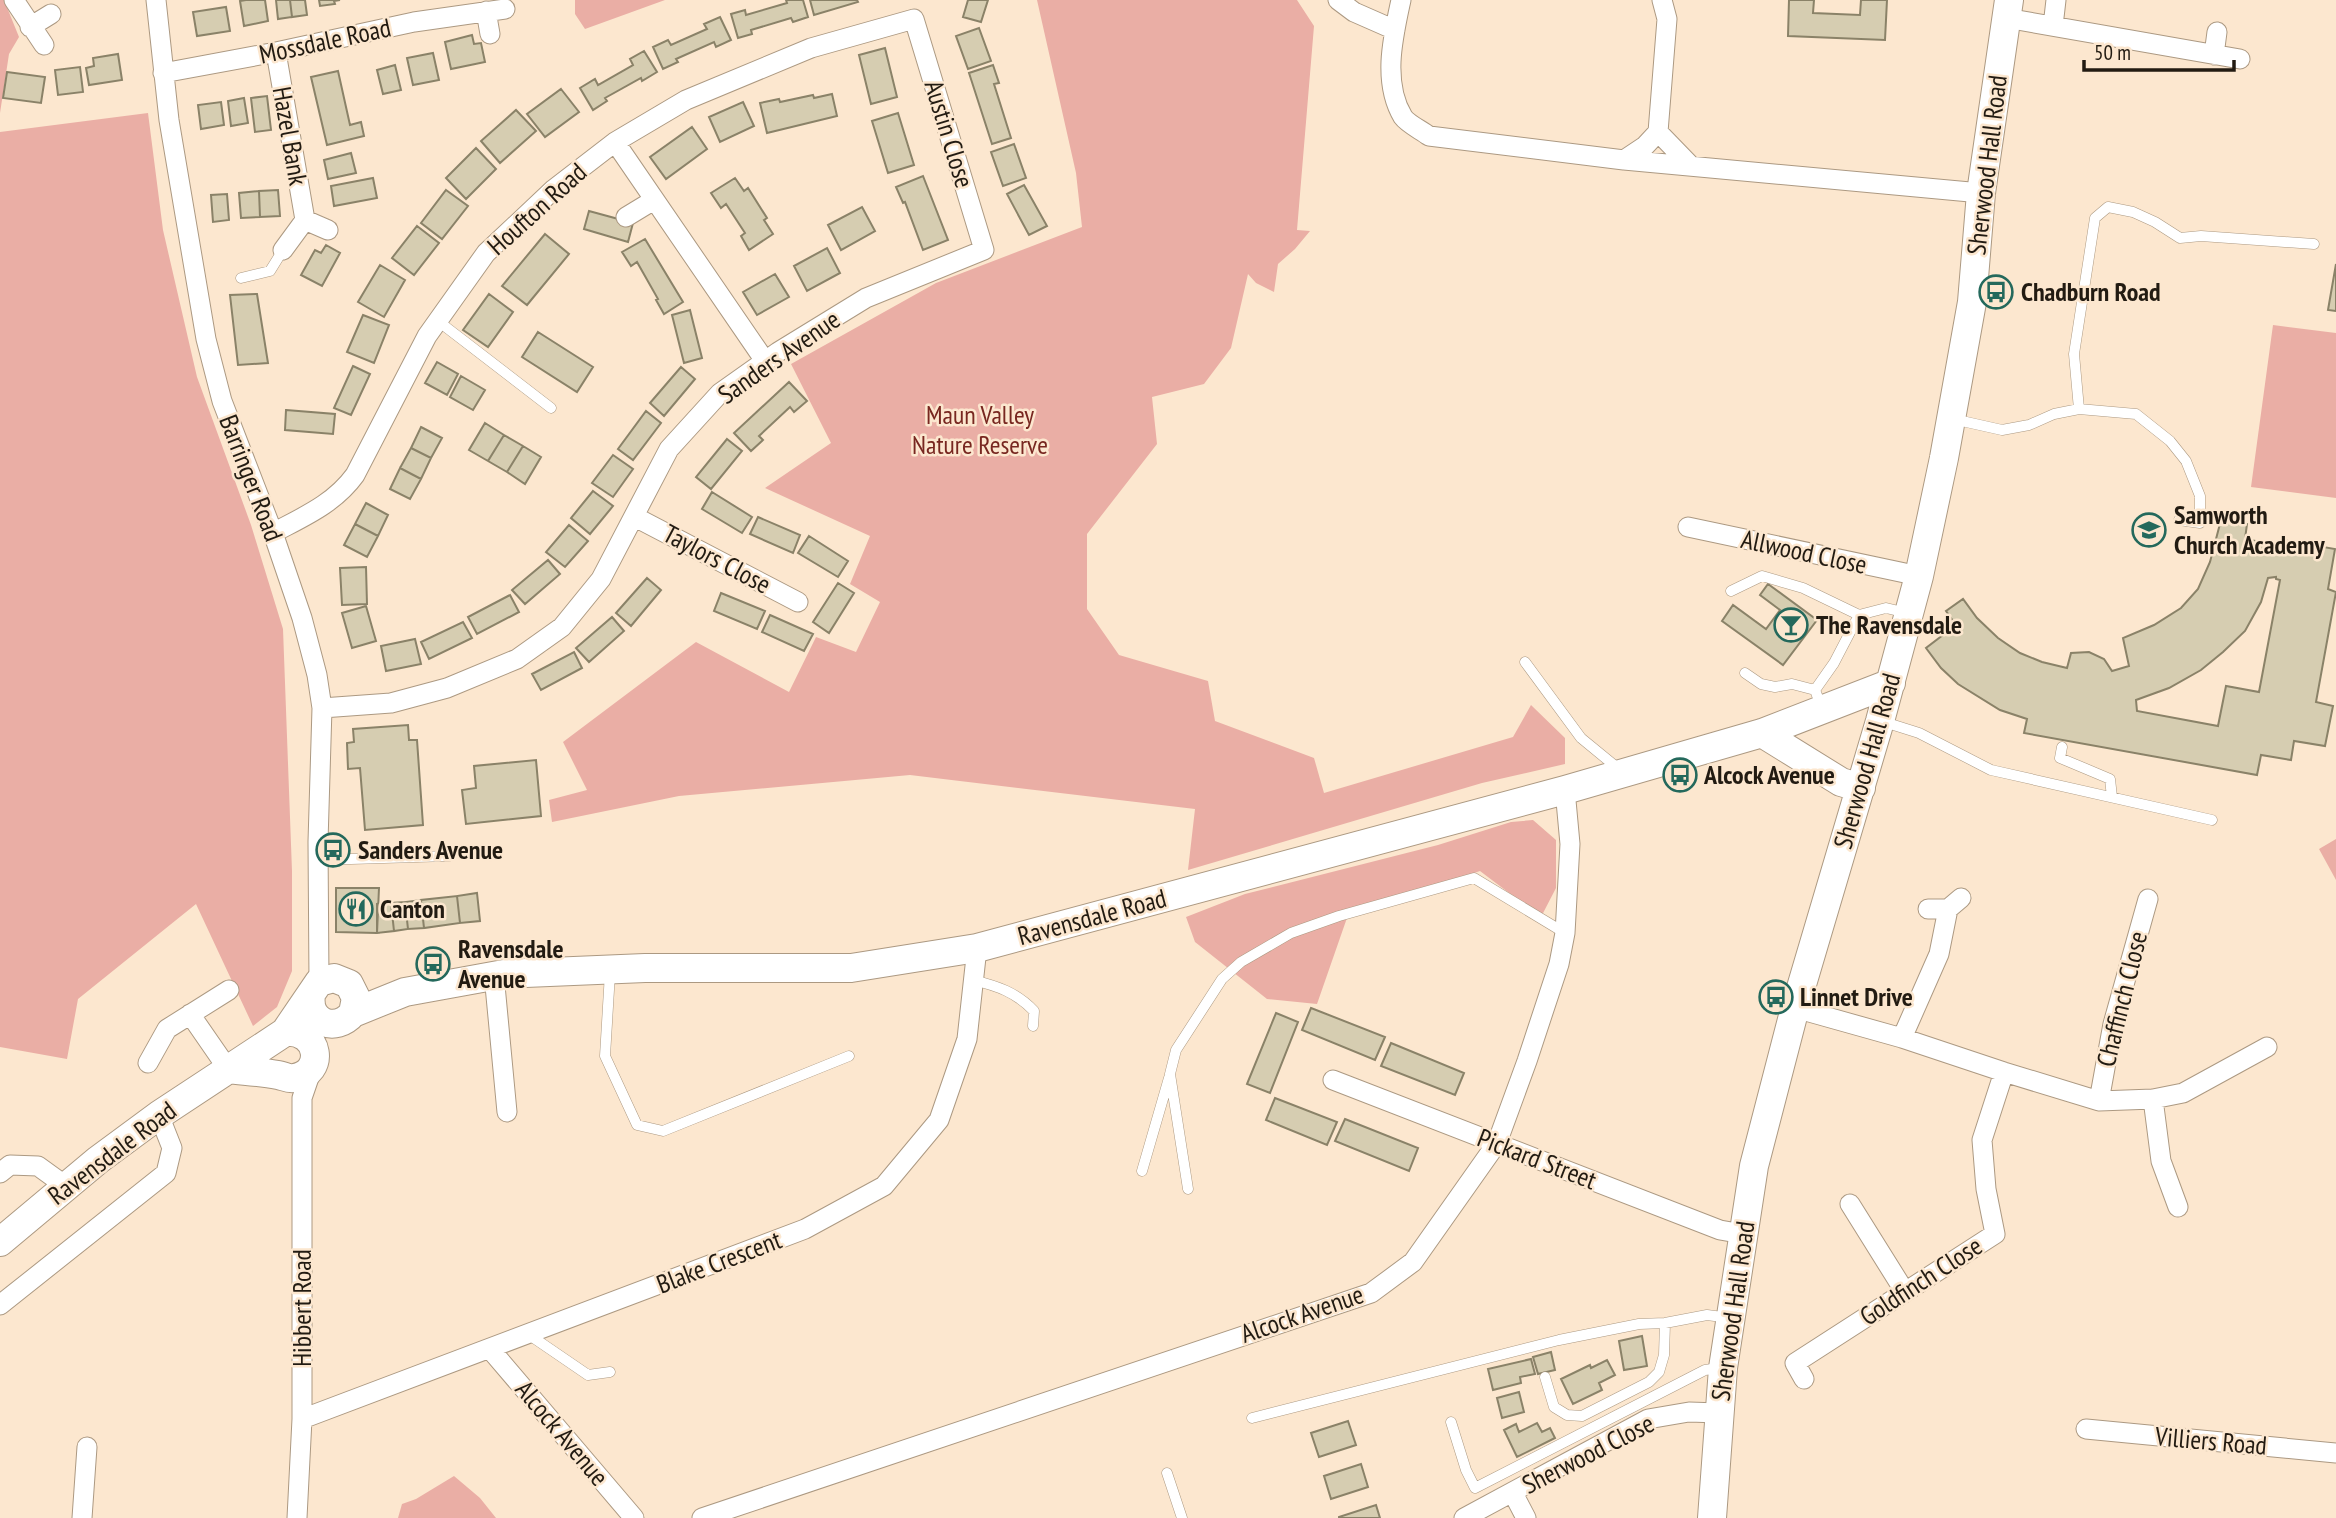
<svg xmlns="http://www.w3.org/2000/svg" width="2336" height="1518" viewBox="0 0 2336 1518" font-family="'PT Sans Narrow',sans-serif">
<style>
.green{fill:#eaaea5}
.building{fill:#d6cdb1;stroke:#8a8268;stroke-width:2;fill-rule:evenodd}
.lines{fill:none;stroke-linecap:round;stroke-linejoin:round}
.service-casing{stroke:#ac9982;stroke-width:11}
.minor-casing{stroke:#ac9982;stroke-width:21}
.secondary-casing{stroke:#ac9982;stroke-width:30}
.service{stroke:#fff;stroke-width:10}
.minor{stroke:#fff;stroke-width:19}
.secondary{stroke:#fff;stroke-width:28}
.labels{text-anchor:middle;stroke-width:5;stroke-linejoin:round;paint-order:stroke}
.street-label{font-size:26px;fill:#221b12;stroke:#fce7cf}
.poi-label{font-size:26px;font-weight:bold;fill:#221b12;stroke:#fce7cf;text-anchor:start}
.park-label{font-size:26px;fill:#782720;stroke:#fce7cf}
</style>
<rect width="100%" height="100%" fill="#fce7cf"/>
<path class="green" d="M0,0H4L19,37L9,54L0,113Z
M575,0H665L585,29L575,14Z
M1037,0H1297L1314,26L1297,230L1310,231L1295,249L1278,264L1274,292L1256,283L1248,274L1231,348L1204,384L1152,397L1157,444L1087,534V609L1119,655L1208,681L1215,721L1314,758L1324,793L1513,737L1531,705L1565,738V764L1482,783L1188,870L1195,809L910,775L679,796L552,822L549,800L587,790L563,742L696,642L789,692L816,637L856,652L880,602L850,584L870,536L765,488L831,443L791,364L936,283L1082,227L1076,173Z
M148,113L163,230L197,377L251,525L283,629L292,871V971L277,1007L253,1026L196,904L78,999L67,1059L0,1047V132Z
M2273,325L2336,333V498L2251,487Z
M1533,820L1556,840V888L1541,917L1480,871L1348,915L1317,1004L1267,999L1195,942L1186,917L1245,894L1438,845L1511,822Z
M2336,839V880L2319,849Z
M454,1476L480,1498L496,1518H398L402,1504L416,1499Z"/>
<path class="building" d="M246,0H265L268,21L244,26L240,1Z
M276,0H290L292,17L278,19Z
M290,0H305L307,15L292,17Z
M319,0H340L334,1L335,4L320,6Z
M786,0H803L808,17L793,22L791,18L751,30L752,34L738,38L731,14L745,10L746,15L787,3Z
M810,0H857L858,2L814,15Z
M968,0H988L981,22L963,17Z
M1789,0H1814L1813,13L1860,15L1861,0H1887L1885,40L1788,36Z
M226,7L230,31L197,36L193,12Z
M720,17L731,40L716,47L714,42L676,59L678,62L663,69L653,47L668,40L671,45L707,29L704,24Z
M979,28L991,61L968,69L956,36Z
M472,35L474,44L481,43L485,62L451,69L445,42Z
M885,48L897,97L871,104L859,55Z
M644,51L657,72L642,81L641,78L605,98L607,101L593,110L580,88L595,79L598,85L633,65L630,59Z
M433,53L439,80L413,85L407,58Z
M118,54L122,80L89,85L86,68L94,66L93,58Z
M395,65L401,90L383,94L377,70Z
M993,65L999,83L994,84L1011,138L992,144L969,73Z
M80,67L83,92L58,95L55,70Z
M338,71L350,125L361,122L364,136L327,145L311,77Z
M7,72L45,77L41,103L3,98Z
M561,89L579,112L545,137L527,114Z
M832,94L837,116L767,133L760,103L779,99L780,102L813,95L814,98Z
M267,96L271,130L255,132L251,98Z
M244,98L248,123L231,126L228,101Z
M221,102L224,125L201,129L198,105Z
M743,102L754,126L720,142L709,117Z
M516,110L536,131L500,163L481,141Z
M898,113L914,165L888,173L872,121Z
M692,127L707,149L666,179L650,157Z
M1014,144L1026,178L1003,186L991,152Z
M476,148L496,169L466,199L446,178Z
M351,153L356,173L328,179L324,160Z
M923,176L948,240L923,250L905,202L903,203L896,187Z
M373,178L377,198L334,206L331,186Z
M735,178L744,191L748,188L767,218L764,220L773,234L749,250L741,236L745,233L726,204L721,208L711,193Z
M1024,185L1047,226L1029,235L1007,194Z
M278,190L280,216L260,217L259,191Z
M446,190L468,206L442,239L421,223Z
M259,191L260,217L241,218L239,193Z
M227,194L229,220L213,222L211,195Z
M862,207L875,231L841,250L828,225Z
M589,211L633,223L628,242L584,229Z
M417,226L439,243L414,275L392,258Z
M545,234L569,254L527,305L502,286Z
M645,239L683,302L664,314L656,300L658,299L637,262L631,266L622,252Z
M326,245L340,253L322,286L301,275L315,250L321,253Z
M827,248L840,273L807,291L794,266Z
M2336,264V311L2328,310Z
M380,265L405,280L384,317L358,302Z
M775,274L789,297L757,315L743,292Z
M257,294L268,363L238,365L230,295Z
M489,294L513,312L488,347L463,330Z
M690,310L702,358L684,363L672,315Z
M363,315L389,325L374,363L347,352Z
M538,332L593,367L577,392L522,357Z
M437,362L458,374L447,395L425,383Z
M353,366L370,374L351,415L334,408Z
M681,367L695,379L664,416L650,403Z
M461,376L485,390L473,410L450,397Z
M789,382L807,401L794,412L790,407L759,436L763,440L751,451L734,433Z
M286,410L335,414L333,434L285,430Z
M646,411L661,423L633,460L618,449Z
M485,423L504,435L488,461L469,450Z
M421,427L442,438L431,458L411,448Z
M504,435L523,446L507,472L488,461Z
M727,439L742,451L711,489L696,477Z
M523,446L541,457L525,484L507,472Z
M411,448L431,458L421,479L400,468Z
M613,455L633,469L613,497L592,483Z
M400,468L421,479L410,499L390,489Z
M593,491L613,506L590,534L571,518Z
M712,492L752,517L742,533L702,509Z
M366,503L388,515L378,536L355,524Z
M758,517L800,535L793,553L750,534Z
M2221,520L2247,524L2245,539L2282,546L2283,540L2335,549L2328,589L2336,592L2316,702L2333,706L2325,746L2294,741L2291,760L2261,755L2257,775L2024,733L2027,719L2000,710L1958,684L1941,668L1926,648L1956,625L1946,611L1963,599L1977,618L1998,638L2020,653L2042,662L2067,668L2071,653L2089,652L2104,659L2112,671L2129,666L2123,638L2154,625L2181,608L2198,589L2210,562ZM2276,577V579L2280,580L2259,692L2226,686L2218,726L2137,711L2136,700L2169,688L2201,670L2223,652L2245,631L2261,602L2268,578Z
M355,524L378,536L367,557L344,545Z
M569,525L588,541L565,567L546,552Z
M809,536L848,561L838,577L798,553Z
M548,560L560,574L525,604L512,590Z
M366,567L367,604L342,605L340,568Z
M647,578L661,590L631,626L616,613Z
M838,583L854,593L829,633L813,622Z
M1768,584L1817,620L1783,665L1722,621L1733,605L1766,629L1780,610L1760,595Z
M721,593L765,611L757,629L714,611Z
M510,595L519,612L477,634L468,617Z
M366,606L376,641L352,648L342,613Z
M770,615L813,634L804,651L762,632Z
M612,617L624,631L589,662L576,648Z
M463,622L472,638L429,659L421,642Z
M415,639L421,664L386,671L381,646Z
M574,652L582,668L541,690L532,674Z
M408,725L409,740H417L423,825L365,830L360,768L348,769L347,743L354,742L353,729Z
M536,760L541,816L466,824L462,790L476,788L474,766Z
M336,888H379L377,933L336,932Z
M477,893L480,921L460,923L457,896Z
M457,896L460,923L424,928L421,900Z
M421,900L424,928L408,929L405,902Z
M405,902L408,929L394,931L391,903Z
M391,903L394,931L377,933V904Z
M1311,1008L1385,1037L1375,1060L1302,1030Z
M1276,1013L1298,1022L1270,1093L1247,1084Z
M1391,1043L1464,1073L1455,1095L1381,1066Z
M1275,1098L1337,1122L1327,1145L1266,1120Z
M1345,1119L1418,1148L1409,1171L1335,1141Z
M1642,1336L1647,1366L1624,1370L1619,1341Z
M1551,1352L1555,1370L1538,1374L1533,1357Z
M1531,1359L1535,1374L1520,1377L1521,1383L1493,1390L1488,1369Z
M1607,1360L1615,1375L1599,1383L1602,1390L1573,1404L1561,1379L1590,1365L1591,1368Z
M1519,1392L1524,1412L1502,1418L1497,1398Z
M1348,1421L1356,1445L1319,1457L1311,1433Z
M1537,1423L1542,1432L1550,1428L1555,1438L1517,1457L1504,1430L1516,1424L1519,1432Z
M1361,1464L1368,1487L1331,1499L1324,1476Z
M1376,1505L1380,1518H1339V1517Z"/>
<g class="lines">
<defs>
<path id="service" d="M241,278L270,271L283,250
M438,321L551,408
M2079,409L2074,354L2095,218L2108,207L2133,212L2155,222L2180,238L2201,236L2314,244
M1953,419L2002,430L2029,425L2054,414L2079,409L2136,414L2170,441L2186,461L2200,496V523L2179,520
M1731,591L1762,576L1803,588L1859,615L1886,608L1907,613
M1525,662L1581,738L1620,770
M1745,673L1761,684L1775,687L1792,684L1815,690
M1821,706L1815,690L1834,663L1859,615
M1881,721L1919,733L1991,770L2212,820
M2062,747L2060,758L2110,779L2112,797
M318,860L449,856
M610,973L605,1056L637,1125L663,1131L849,1056
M973,980C997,986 1016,992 1034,1011L1033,1026
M1142,1171L1169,1078
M1188,1189L1170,1074L1176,1050L1222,979L1241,962L1291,933L1339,916L1474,878L1565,933
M528,1334L588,1375L610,1372
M1545,1377L1554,1407L1567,1415L1582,1416L1649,1382L1659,1372L1664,1355L1665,1323
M1252,1418L1559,1340L1639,1324L1665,1323L1707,1315L1730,1318
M1451,1422L1466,1470L1475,1488L1705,1370L1719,1368
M1167,1473L1182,1518"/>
<path id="minor" d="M14,0L44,45
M156,0L169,120L206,339L222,401L273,533L302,618L317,675L322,708L318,842L319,982
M1338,0L1354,12L1395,30
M1401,0C1393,37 1382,82 1403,117C1408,124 1421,130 1429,136L1624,160L1981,193
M1662,0L1667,19L1658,132L1690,165
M486,11L490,34
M2006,18L2240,59
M2053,26L2056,0
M30,27L51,14
M276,52L305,220
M2214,55L2217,32
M163,73L276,52L414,22L505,9
M615,142L765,361
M1624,160L1645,146L1658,132
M626,217L654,200
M283,250L305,220L328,230
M635,517L798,602
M1688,527L1919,576
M273,533C303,517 334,504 355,475L427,336L486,253L554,189L615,142L686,100L811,48L914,19L984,250L866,298L778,352L720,393L669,449L601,579L562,627L517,659L447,688L391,703L322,708
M1928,909H1948L1961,898
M494,975L507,1112
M1795,1008L1902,1038L2004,1072L2099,1101L2153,1099L2183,1093L2267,1047
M190,1014L228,1069
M1902,1038L1939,954L1948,909
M148,1063L167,1029L229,990
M1333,1080L1720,1230L1743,1234
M2153,1099L2161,1161L2178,1207
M2099,1101L2113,1024L2148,899
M0,1173L10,1165L38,1166L67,1187
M1850,1204L1905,1292
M0,1305L166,1173L172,1148L159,1115
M490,1349L634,1518
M1804,1379L1795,1363L1995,1234L1986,1189L1982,1140L2004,1072
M302,1419L805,1229L884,1186L939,1120L967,1039L977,948
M2086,1429L2336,1453
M1513,1493L1526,1518
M82,1518L87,1447
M297,1518L302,1419V1098L313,1066
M702,1518L1371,1293L1413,1262L1497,1143L1527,1061L1559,964L1565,933L1570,844L1565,790
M1464,1518L1648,1419L1689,1412L1719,1413"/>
<path id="secondary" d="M1762,733L1841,782L1861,788
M311,995C307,1022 335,1034 353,1013L405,992L504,974L645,968H851L977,948L1565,790L1762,733L1891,683
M228,1069C245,1071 262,1072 278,1075C284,1076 288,1079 294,1078C326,1073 320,1029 285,1032
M0,1242L98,1160L159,1115L285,1032L319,982L334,978L349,984L356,998L353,1013
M1712,1518L1723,1368L1754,1166L1795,1008L1880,721L1919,576L1944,458L1972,302L1981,193L2009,0"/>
</defs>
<use href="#service" class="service-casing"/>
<use href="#minor" class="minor-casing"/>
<use href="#secondary" class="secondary-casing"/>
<use href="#service" class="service"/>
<use href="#minor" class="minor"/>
<use href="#secondary" class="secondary"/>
</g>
<defs>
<symbol id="bus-ring" viewBox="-11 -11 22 22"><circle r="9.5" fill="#fce7cf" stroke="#24695c" stroke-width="1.5"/><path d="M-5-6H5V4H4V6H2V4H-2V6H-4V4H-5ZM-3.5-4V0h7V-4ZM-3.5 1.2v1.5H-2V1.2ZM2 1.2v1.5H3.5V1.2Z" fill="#24695c"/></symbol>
<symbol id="school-ring" viewBox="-11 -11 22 22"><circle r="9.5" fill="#fce7cf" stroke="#24695c" stroke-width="1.5"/><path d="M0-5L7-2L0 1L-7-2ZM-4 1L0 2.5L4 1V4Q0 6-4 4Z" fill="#24695c"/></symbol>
<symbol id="bar-ring" viewBox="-11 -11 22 22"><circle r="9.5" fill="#fce7cf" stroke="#24695c" stroke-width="1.5"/><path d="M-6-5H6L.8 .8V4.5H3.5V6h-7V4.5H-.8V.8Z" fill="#24695c"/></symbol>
<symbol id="restaurant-ring" viewBox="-11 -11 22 22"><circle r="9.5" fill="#fce7cf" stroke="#24695c" stroke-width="1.5"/><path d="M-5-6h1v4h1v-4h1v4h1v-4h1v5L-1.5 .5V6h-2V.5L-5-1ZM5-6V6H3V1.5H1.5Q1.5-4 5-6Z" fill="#24695c"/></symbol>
</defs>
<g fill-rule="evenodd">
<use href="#bus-ring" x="1977" y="273" width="38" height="38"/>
<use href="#school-ring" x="2130" y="511" width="38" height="38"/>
<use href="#bar-ring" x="1772" y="606" width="38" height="38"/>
<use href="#bus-ring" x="1661" y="756" width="38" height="38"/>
<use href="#bus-ring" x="314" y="831" width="38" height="38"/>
<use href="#restaurant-ring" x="337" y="890" width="38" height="38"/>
<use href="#bus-ring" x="414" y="945" width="38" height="38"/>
<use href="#bus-ring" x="1757" y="978" width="38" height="38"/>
</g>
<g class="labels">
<g class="street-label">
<text transform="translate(325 41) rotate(-12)" y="9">Mossdale Road</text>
<text transform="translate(949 134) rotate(73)" y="9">Austin Close</text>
<text transform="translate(290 136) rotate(80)" y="9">Hazel Bank</text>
<text transform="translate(1987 165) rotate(-83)" y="9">Sherwood Hall Road</text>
<text transform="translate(537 209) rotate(-42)" y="9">Houfton Road</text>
<text transform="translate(779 357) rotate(-35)" y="9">Sanders Avenue</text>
<text transform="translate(251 478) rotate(69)" y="9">Barringer Road</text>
<text transform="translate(1804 552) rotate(12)" y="9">Allwood Close</text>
<text transform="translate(717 559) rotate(28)" y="9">Taylors Close</text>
<text transform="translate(1867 761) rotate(-74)" y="9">Sherwood Hall Road</text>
<text transform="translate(1092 917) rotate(-15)" y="9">Ravensdale Road</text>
<text transform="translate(2122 999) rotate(-76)" y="9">Chaffinch Close</text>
<text transform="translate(112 1153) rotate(-37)" y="9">Ravensdale Road</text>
<text transform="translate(1537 1159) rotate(21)" y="9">Pickard Street</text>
<text transform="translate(719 1262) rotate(-21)" y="9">Blake Crescent</text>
<text transform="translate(1921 1281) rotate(-33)" y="9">Goldfinch Close</text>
<text transform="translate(302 1308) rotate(-90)" y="9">Hibbert Road</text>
<text transform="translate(1733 1311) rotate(-82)" y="9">Sherwood Hall Road</text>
<text transform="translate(1302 1314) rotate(-19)" y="9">Alcock Avenue</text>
<text transform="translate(562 1433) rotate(50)" y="9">Alcock Avenue</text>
<text transform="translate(2211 1441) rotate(5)" y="9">Villiers Road</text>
<text transform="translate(1588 1454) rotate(-27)" y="9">Sherwood Close</text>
</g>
<g class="poi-label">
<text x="2021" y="301">Chadburn Road</text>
<text x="2174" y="524">Samworth<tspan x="2174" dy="30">Church Academy</tspan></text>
<text x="1816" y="634">The Ravensdale</text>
<text x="1704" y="784">Alcock Avenue</text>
<text x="358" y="859">Sanders Avenue</text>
<text x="380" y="918">Canton</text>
<text x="458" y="958">Ravensdale<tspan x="458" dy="30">Avenue</tspan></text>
<text x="1800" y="1006">Linnet Drive</text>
</g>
<g class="park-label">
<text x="980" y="424">Maun Valley<tspan x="980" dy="30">Nature Reserve</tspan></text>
</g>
</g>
<path d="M2084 60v10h150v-10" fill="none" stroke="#221b12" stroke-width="3.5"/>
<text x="2094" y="60" font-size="21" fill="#221b12" stroke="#fce7cf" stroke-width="5" paint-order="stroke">50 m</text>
</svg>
